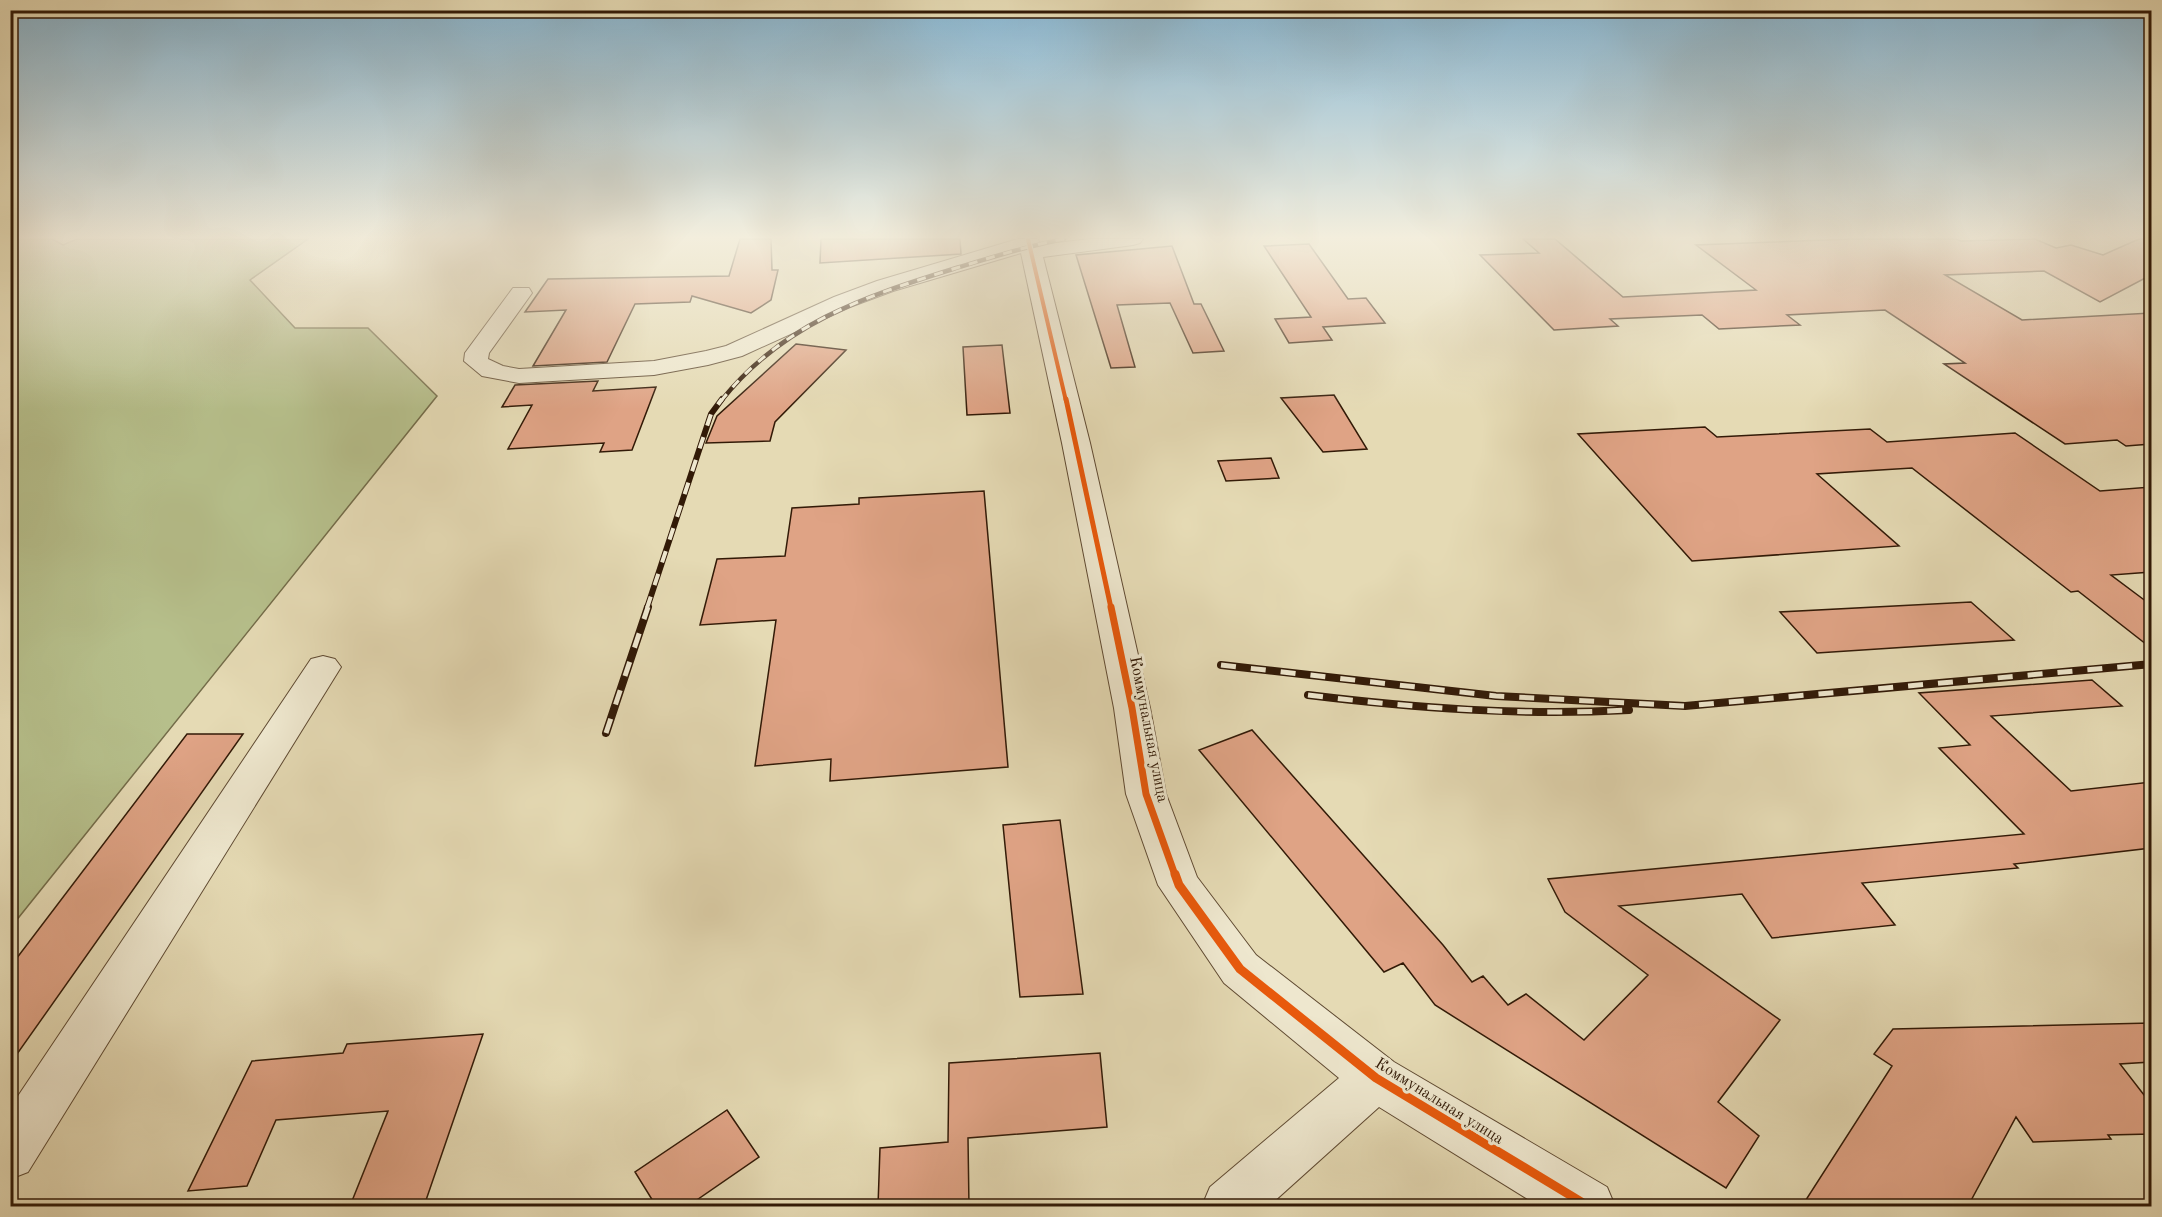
<svg xmlns="http://www.w3.org/2000/svg" width="2162" height="1217" viewBox="0 0 2162 1217" font-family="'Old Standard TT',serif">
<style>
.green{fill:#b6bf8b;stroke:#746c49;stroke-width:1.5}
.building{fill:#dfa385;stroke:#321a07;stroke-width:1.5}
.lines{fill:none;stroke-linecap:round;stroke-linejoin:round}
.minor-casing{stroke:#5f4a32;stroke-width:2}
.minor{fill:#eee7ce;fill-rule:evenodd}
.rail-far2-casing{stroke:#321a07;stroke-width:4.5}
.rail-far1-casing{stroke:#321a07;stroke-width:6}
.rail-casing{stroke:#321a07;stroke-width:8}
.rail-far2{stroke:#eee7ce;stroke-width:3;stroke-dasharray:9;stroke-linecap:butt}
.rail-far1{stroke:#eee7ce;stroke-width:4;stroke-dasharray:12;stroke-linecap:butt}
.rail{stroke:#eee7ce;stroke-width:5;stroke-dasharray:15;stroke-linecap:butt}
.cycleway-far3-casing{stroke:#eee7ce;stroke-width:6}
.cycleway-far2-casing{stroke:#eee7ce;stroke-width:8}
.cycleway-far1-casing{stroke:#eee7ce;stroke-width:10}
.cycleway-casing{stroke:#eee7ce;stroke-width:13}
.cycleway-far3{stroke:#e8590c;stroke-width:4}
.cycleway-far2{stroke:#e8590c;stroke-width:5}
.cycleway-far1{stroke:#e8590c;stroke-width:7}
.cycleway{stroke:#e8590c;stroke-width:9}
.labels{text-anchor:middle;stroke-width:6;stroke-linejoin:round;paint-order:stroke}
.street-label{font-size:16px;fill:#321a07;stroke:#eee7ce}
</style>
<rect width="100%" height="100%" fill="#e5dab4"/>
<filter id="stains"><feTurbulence type="fractalNoise" baseFrequency=".00333" numOctaves="4"/><feColorMatrix values="0 0 0 0 .2 0 0 0 0 .09 0 0 0 0 .02 0 0 0 .5 -.17"/></filter>
<radialGradient id="worn" r=".72"><stop offset=".6" stop-color="#630" stop-opacity="0"/><stop offset="1" stop-color="#630" stop-opacity=".3"/></radialGradient>
<path class="green" d="M11,239H52L63,245L77,239H308L250,280L295,328H368L437,396L11,927Z"/>
<path class="building" d="M740,239H771L772,270H778L771,300L751,313L692,296L690,302L635,304L607,362L533,366L566,310L525,312L548,279L729,276Z
M821,239H960L961,254L820,263Z
M1523,239H1555L1623,297L1756,290L1696,245L1851,239H1956L1961,241L2035,239L2056,248L2071,245L2103,255L2139,239H2151V275L2100,302L2044,271L1945,275L2022,320L2151,313V444L2126,446L2117,440L2065,444L1944,364L1965,363L1885,310L1787,315L1800,325L1719,329L1702,315L1610,319L1618,326L1554,330L1480,255L1539,253Z
M1309,244L1348,299L1366,298L1385,323L1323,327L1332,340L1289,343L1275,319L1311,317L1264,246Z
M1172,246L1194,304H1201L1224,351L1193,353L1170,303L1117,305L1135,367L1111,368L1076,255Z
M796,344L846,350L775,422L770,441L706,443L717,416Z
M1002,345L1010,413L967,415L963,347Z
M598,381L593,391L656,387L632,450L600,452L604,443L508,449L532,405L502,407L515,385Z
M1334,395L1367,449L1323,452L1281,398Z
M1705,427L1717,437L1870,429L1887,442L2015,433L2100,491L2151,487V572L2111,575L2151,605V648L2078,591L2071,592L1912,468L1817,474L1899,546L1692,561L1578,434Z
M1271,458L1279,478L1226,481L1218,461Z
M984,491L1008,767L830,781L831,759L755,766L776,620L700,625L717,559L785,556L792,508L859,504V498Z
M1971,602L2014,640L1817,653L1780,612Z
M2092,680L2122,706L1991,716L2071,791L2151,782V848L2014,864L2018,868L1862,883L1895,925L1772,938L1742,894L1619,906L1780,1020L1718,1102L1759,1136L1726,1188L1435,1005L1403,963L1384,972L1199,750L1252,730L1443,945L1472,982L1483,976L1508,1005L1526,994L1584,1040L1648,975L1565,912L1548,879L2024,834L1939,748L1970,745L1919,693Z
M187,734H243L10,1064V967Z
M1060,820L1083,994L1020,997L1003,825Z
M2151,1023V1062L2120,1064L2151,1104V1134L2108,1135L2111,1139L2033,1142L2016,1117L1968,1206H1802L1892,1066L1874,1054L1893,1029Z
M483,1034L424,1206H350L388,1111L276,1120L247,1186L188,1191L252,1061L343,1053L347,1044Z
M1100,1053L1107,1127L968,1138L969,1206H878L880,1148L948,1142L949,1063Z
M727,1110L759,1157L688,1206H656L635,1172Z"/>
<g class="lines">
<defs>
<path id="minor" d="M1018,239H1038L1040,245L1090,239H1143L1140,243L1133,245L1043,257L1090,443L1150,708L1166,794L1197,877L1256,955L1394,1062L1607,1187L1615,1206H1539L1379,1107L1269,1206H1202L1210,1187L1339,1078L1224,983L1158,885L1126,794L1114,708L1062,443L1021,253L893,291L850,307L742,356L708,365L654,375L519,383L482,376L464,361L465,353L513,288H529L532,293L489,353L488,359L503,366L519,369L654,361L706,351L726,346L834,297L877,281Z
M323,656L335,659L341,667L28,1172L10,1179V1108L311,659Z"/>
</defs>
<use href="#minor" class="minor-casing"/>
<use href="#minor" class="minor"/>
<defs>
<path id="rail-far2" d="M721,401C782,324 863,297 953,269C990,258 1026,246 1064,239"/>
<path id="rail-far1" d="M647,608L711,414L722,399"/>
<path id="rail" d="M1221,665L1496,696L1685,706L2152,664
M1308,695C1415,708 1521,716 1629,710
M606,733L648,607"/>
</defs>
<use href="#rail-far2" class="rail-far2-casing"/>
<use href="#rail-far1" class="rail-far1-casing"/>
<use href="#rail" class="rail-casing"/>
<use href="#rail-far2" class="rail-far2"/>
<use href="#rail-far1" class="rail-far1"/>
<use href="#rail" class="rail"/>
<defs>
<path id="cycleway-far3" d="M1028,239L1066,401"/>
<path id="cycleway-far2" d="M1066,399L1111,608"/>
<path id="cycleway-far1" d="M1111,607L1132,708L1146,794L1175,875"/>
<path id="cycleway" d="M1175,874L1179,885L1240,969L1376,1078L1588,1206"/>
</defs>
<use href="#cycleway-far3" class="cycleway-far3-casing"/>
<use href="#cycleway-far2" class="cycleway-far2-casing"/>
<use href="#cycleway-far1" class="cycleway-far1-casing"/>
<use href="#cycleway" class="cycleway-casing"/>
<use href="#cycleway-far3" class="cycleway-far3"/>
<use href="#cycleway-far2" class="cycleway-far2"/>
<use href="#cycleway-far1" class="cycleway-far1"/>
<use href="#cycleway" class="cycleway"/>
</g>
<linearGradient id="sky" x2="0" y2="1"><stop stop-color="#87b6d2"/><stop offset="0.58" stop-color="#f3eedd"/><stop offset="1" stop-color="#f3eedd" stop-opacity="0"/></linearGradient>
<rect width="2162" height="409" fill="url(#sky)"/>
<g class="labels">
<g class="street-label">
<text transform="translate(1150 729) rotate(79)" y="6">Коммунальная улица</text>
<text transform="translate(1440 1100) rotate(32)" y="6">Коммунальная улица</text>
</g>
</g>
<rect width="2162" height="1217" fill="none" stroke="#e5dab4" stroke-width="36"/>
<rect x="12" y="12" width="2138" height="1193" fill="none" stroke="#321a07" stroke-width="3"/>
<rect x="18" y="18" width="2126" height="1181" fill="none" stroke="#321a07" stroke-width="1.5"/>
<rect width="100%" height="100%" filter="url(#stains)"/>
<rect width="100%" height="100%" fill="url(#worn)"/>
</svg>
